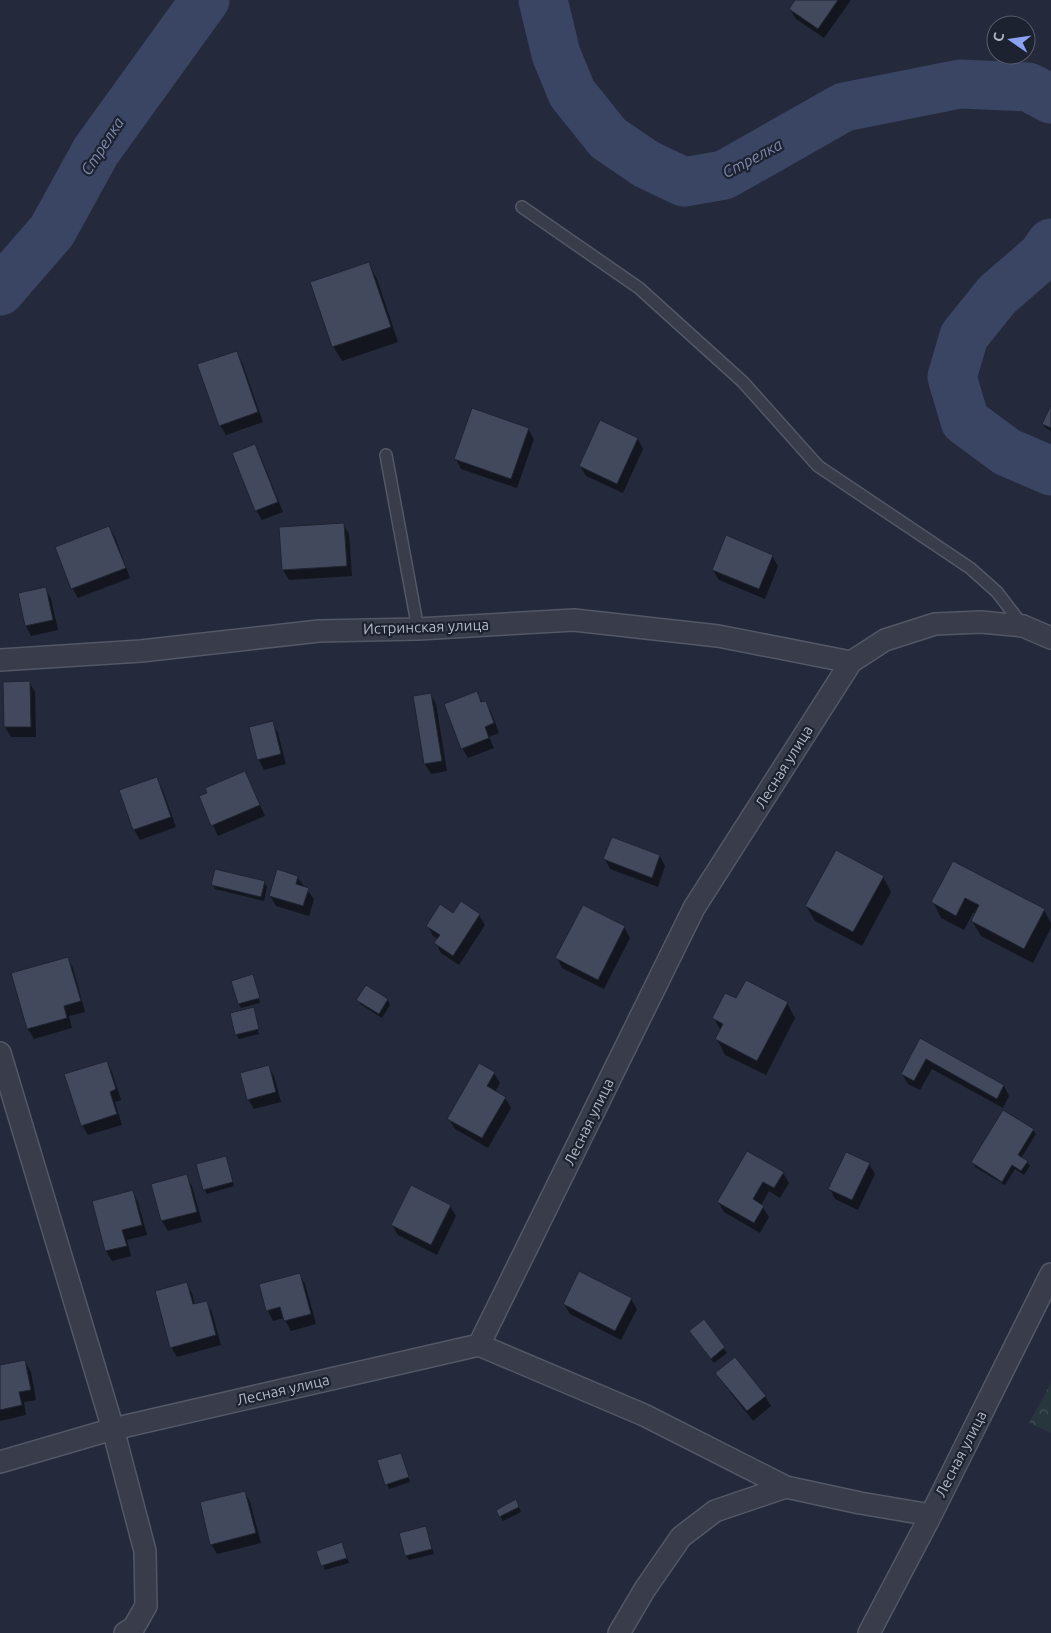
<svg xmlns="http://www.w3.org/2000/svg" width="1051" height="1633" viewBox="0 0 1051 1633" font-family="Ubuntu,sans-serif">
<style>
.park{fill:url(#park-crowns)}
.shadow{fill:#0007}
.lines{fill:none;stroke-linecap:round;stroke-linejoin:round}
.river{stroke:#3a4463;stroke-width:49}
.building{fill:#43495d;stroke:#1f2432}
.lane-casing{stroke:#535766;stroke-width:14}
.street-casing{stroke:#535766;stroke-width:24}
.lane{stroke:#383c4b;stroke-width:11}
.street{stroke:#383c4b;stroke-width:21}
.labels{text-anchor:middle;stroke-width:4.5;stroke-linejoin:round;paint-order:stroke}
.street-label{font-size:15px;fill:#b3b7c7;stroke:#1d2230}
.water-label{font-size:16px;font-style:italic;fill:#7c89ad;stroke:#1d2230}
</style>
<defs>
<pattern id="park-crowns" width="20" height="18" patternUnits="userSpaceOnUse" patternTransform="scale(1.25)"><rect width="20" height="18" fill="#26363c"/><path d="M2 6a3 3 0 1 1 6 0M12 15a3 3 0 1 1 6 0" fill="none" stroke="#435157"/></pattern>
</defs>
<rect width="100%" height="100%" fill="#242a3b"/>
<path class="park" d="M1051,1383V1433L1029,1423Z"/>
<path class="shadow" d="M797,0H851L824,38L796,19L790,9Z
M369,264L377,279L398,342L342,361L333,346Z
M236,352L242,362L263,422L226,435L220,425Z
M1051,408V431L1046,428L1043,424Z
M528,429L534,439L517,488L461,469L456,459Z
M638,439L643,449L623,493L586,476L580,466Z
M254,445L260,455L283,512L262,520L256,510Z
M343,524L349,534L352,576L289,580L283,570Z
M109,527L115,537L130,578L78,598L72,588Z
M772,556L778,566L765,599L719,580L713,570Z
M46,589L51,599L58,630L31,636L26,626Z
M29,682L35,692L36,737H11L5,727L4,683Z
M476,692L483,703L485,702L491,712L499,733L489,737L494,748L468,758L462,748Z
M430,694L436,704L447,771L431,774L425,764Z
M272,722L278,733L286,764L264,770L259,760L250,728Z
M245,773L265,816L218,836L200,797Z
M156,778L162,788L176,827L140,840L134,830L121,791Z
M660,856L665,866L658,887L610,869L605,859Z
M953,863L1044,910L1051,923V928L1033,963L981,936L972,921L976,913H973L964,930L941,918L933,902Z
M297,877L314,899L309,916L276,906L270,896Z
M883,877L891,892L862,946L815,921L806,906Z
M264,882L267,887L264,901L215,889L213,884Z
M583,906L624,927L630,938L604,989L562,968L557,958Z
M454,915H479L485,925L459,965L441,953L436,943L438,939L433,936L428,926Z
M67,958L73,968L85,1012L69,1016L72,1028L34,1039L28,1029L12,974Z
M252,975L260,1003L241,1008L239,1004Z
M366,987L388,1000L390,1005L382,1018L360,1004L358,1000Z
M787,1003L795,1018L766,1075L725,1055L717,1039L721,1031L714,1018Z
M254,1012L259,1034L239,1039L236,1034Z
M921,1040L1004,1086L1009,1096L1003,1108L932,1069L920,1090L908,1084L902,1074Z
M107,1062L112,1072L121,1100L115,1102L122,1125L88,1135L82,1125Z
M268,1066L274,1076L281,1102L254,1109L248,1099Z
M494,1073L500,1083L495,1092L505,1098L511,1108L488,1148L455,1129L449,1119Z
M1033,1130L1036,1134L1021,1158L1027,1162L1030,1166L1024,1175L1015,1169L1005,1185L975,1167L973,1162Z
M225,1157L234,1186L207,1194L204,1189Z
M869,1164L875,1174L858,1210L835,1199L830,1189Z
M783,1173L789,1183L780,1198L769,1191L761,1205L769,1217L760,1233L724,1212L718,1202Z
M186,1176L192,1186L202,1222L168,1231L162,1221L153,1184Z
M132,1192L138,1202L147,1235L127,1240L131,1256L112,1261L106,1251L93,1202Z
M450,1206L456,1216L437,1255L398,1235L392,1225Z
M299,1274L305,1284L316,1324L291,1331L284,1318L273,1321L268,1311Z
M186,1283L192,1293L195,1305L206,1302L212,1312L221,1345L177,1357L171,1347Z
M631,1299L637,1309L621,1340L570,1314L564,1304Z
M704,1321L727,1353L714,1363L693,1336Z
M25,1362L31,1372L36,1400L24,1402L26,1415L0,1421V1367Z
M717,1373L765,1396L771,1406L753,1421L723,1383Z
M400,1454L410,1482L389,1489L387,1484Z
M245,1492L250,1502L261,1543L217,1554L211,1544Z
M518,1505L521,1512L503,1521L500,1516Z
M426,1527L434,1554L409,1560L406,1556Z
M342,1544L349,1563L325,1570L318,1551Z"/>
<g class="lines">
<path class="river" d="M543,0L556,54L572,93L608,138L646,164L684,182L724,175L844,107L960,84L1028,87L1051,99
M1051,243L1042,256L997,295L964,336L952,377L965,421L1007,452L1051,471
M0,291L52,231L96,151L205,0"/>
</g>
<path class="building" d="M795,0H838L818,29L789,9Z
M369,262L391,327L332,347L310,282Z
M237,351L258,412L219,426L197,364Z
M1051,405V428L1042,424Z
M472,408L529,428L511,479L454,459Z
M600,420L638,438L617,484L579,466Z
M255,444L278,502L255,511L232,453Z
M344,523L347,566L282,570L279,527Z
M109,526L126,568L71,589L55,547Z
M726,535L773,555L759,589L712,570Z
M46,587L53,620L25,626L18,593Z
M30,681L31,727H4L3,682Z
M477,691L481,702L486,701L494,723L485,727L489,738L461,749L444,704Z
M431,693L442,761L424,764L413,696Z
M273,721L281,754L257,760L249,727Z
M245,771L260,805L211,826L199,796L207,793L205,788Z
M157,777L171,817L133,830L119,790Z
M612,837L660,855L652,878L603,859Z
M836,850L884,876L853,932L805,906Z
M953,861L1045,909L1024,949L971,921L979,905L965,898L956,916L931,902Z
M215,869L265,881L261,897L211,885Z
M277,869L298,876L296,884L309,888L303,906L269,896Z
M461,901L480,914L453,956L434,943L440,935L426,926L440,904L453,913Z
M583,905L625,926L598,980L555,958Z
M68,957L81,1001L64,1006L67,1018L27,1029L11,973Z
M253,974L260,998L238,1004L231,981Z
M746,980L788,1002L757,1061L715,1039L723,1024L712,1018L725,993L736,998Z
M366,985L388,999L379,1014L356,1000Z
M254,1007L259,1029L235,1035L230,1013Z
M920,1038L1004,1085L997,1099L926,1059L914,1081L901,1074Z
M107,1061L116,1089L110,1092L117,1114L81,1126L64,1074Z
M479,1063L495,1072L487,1086L506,1097L482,1138L447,1119Z
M269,1065L276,1092L247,1100L240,1073Z
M1003,1110L1034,1129L1018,1155L1028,1161L1021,1171L1012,1165L1002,1182L971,1162Z
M747,1151L784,1172L774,1188L763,1182L753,1199L764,1206L754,1223L717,1202Z
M846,1152L870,1163L852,1200L828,1189Z
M226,1156L233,1182L203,1190L196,1164Z
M187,1174L197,1212L161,1221L151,1184Z
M411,1185L451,1205L431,1245L391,1225Z
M133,1190L142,1225L122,1230L127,1246L105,1251L92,1201Z
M579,1271L632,1298L615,1331L563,1304Z
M300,1273L311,1314L284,1321L280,1307L266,1311L259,1284Z
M187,1282L193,1304L207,1301L216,1335L170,1348L155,1291Z
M704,1319L725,1347L711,1359L689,1331Z
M735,1357L766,1396L747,1411L715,1373Z
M25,1360L31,1390L19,1392L22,1405L0,1410V1365Z
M401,1453L409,1477L385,1485L377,1460Z
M245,1491L256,1533L210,1545L200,1502Z
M516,1499L519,1507L499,1517L496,1510Z
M426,1526L432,1549L405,1556L399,1533Z
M342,1542L347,1558L321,1566L316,1551Z"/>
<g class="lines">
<defs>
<path id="lane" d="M522,207L639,288L743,382L818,466L970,568L997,592L1023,626
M386,455L418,629"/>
<path id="street" d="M0,660L141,651L319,631L418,629L574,620L718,636L851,662
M0,1053L113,1429L145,1551L146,1606L134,1627L125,1633
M479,1345L644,1415L786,1487L860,1503L931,1515
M0,1462L113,1429L479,1345L694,908L851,662L885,640L935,624L981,622L1023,626L1051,638
M619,1633L645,1589L681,1537L715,1511L786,1487
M869,1633L931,1515L1051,1274"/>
</defs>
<use href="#lane" class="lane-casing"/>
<use href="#street" class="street-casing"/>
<use href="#lane" class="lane"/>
<use href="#street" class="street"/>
</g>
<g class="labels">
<g class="street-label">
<text transform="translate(426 627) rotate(-2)" y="5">Истринская улица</text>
<text transform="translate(784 767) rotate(-58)" y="5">Лесная улица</text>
<text transform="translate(589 1122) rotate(-64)" y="5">Лесная улица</text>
<text transform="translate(283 1390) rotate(-13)" y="5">Лесная улица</text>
<text transform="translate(961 1454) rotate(-63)" y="5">Лесная улица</text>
</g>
<g class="water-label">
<text transform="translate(102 146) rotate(-57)" y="6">Стрелка</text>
<text transform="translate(752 158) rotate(-28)" y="6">Стрелка</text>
</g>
</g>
<g transform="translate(1011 40) rotate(283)"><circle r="24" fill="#1d2230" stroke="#595e6c"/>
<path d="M0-4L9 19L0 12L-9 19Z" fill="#8ca2f3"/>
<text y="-8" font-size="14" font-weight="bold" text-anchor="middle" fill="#b3b7c7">С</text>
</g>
</svg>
